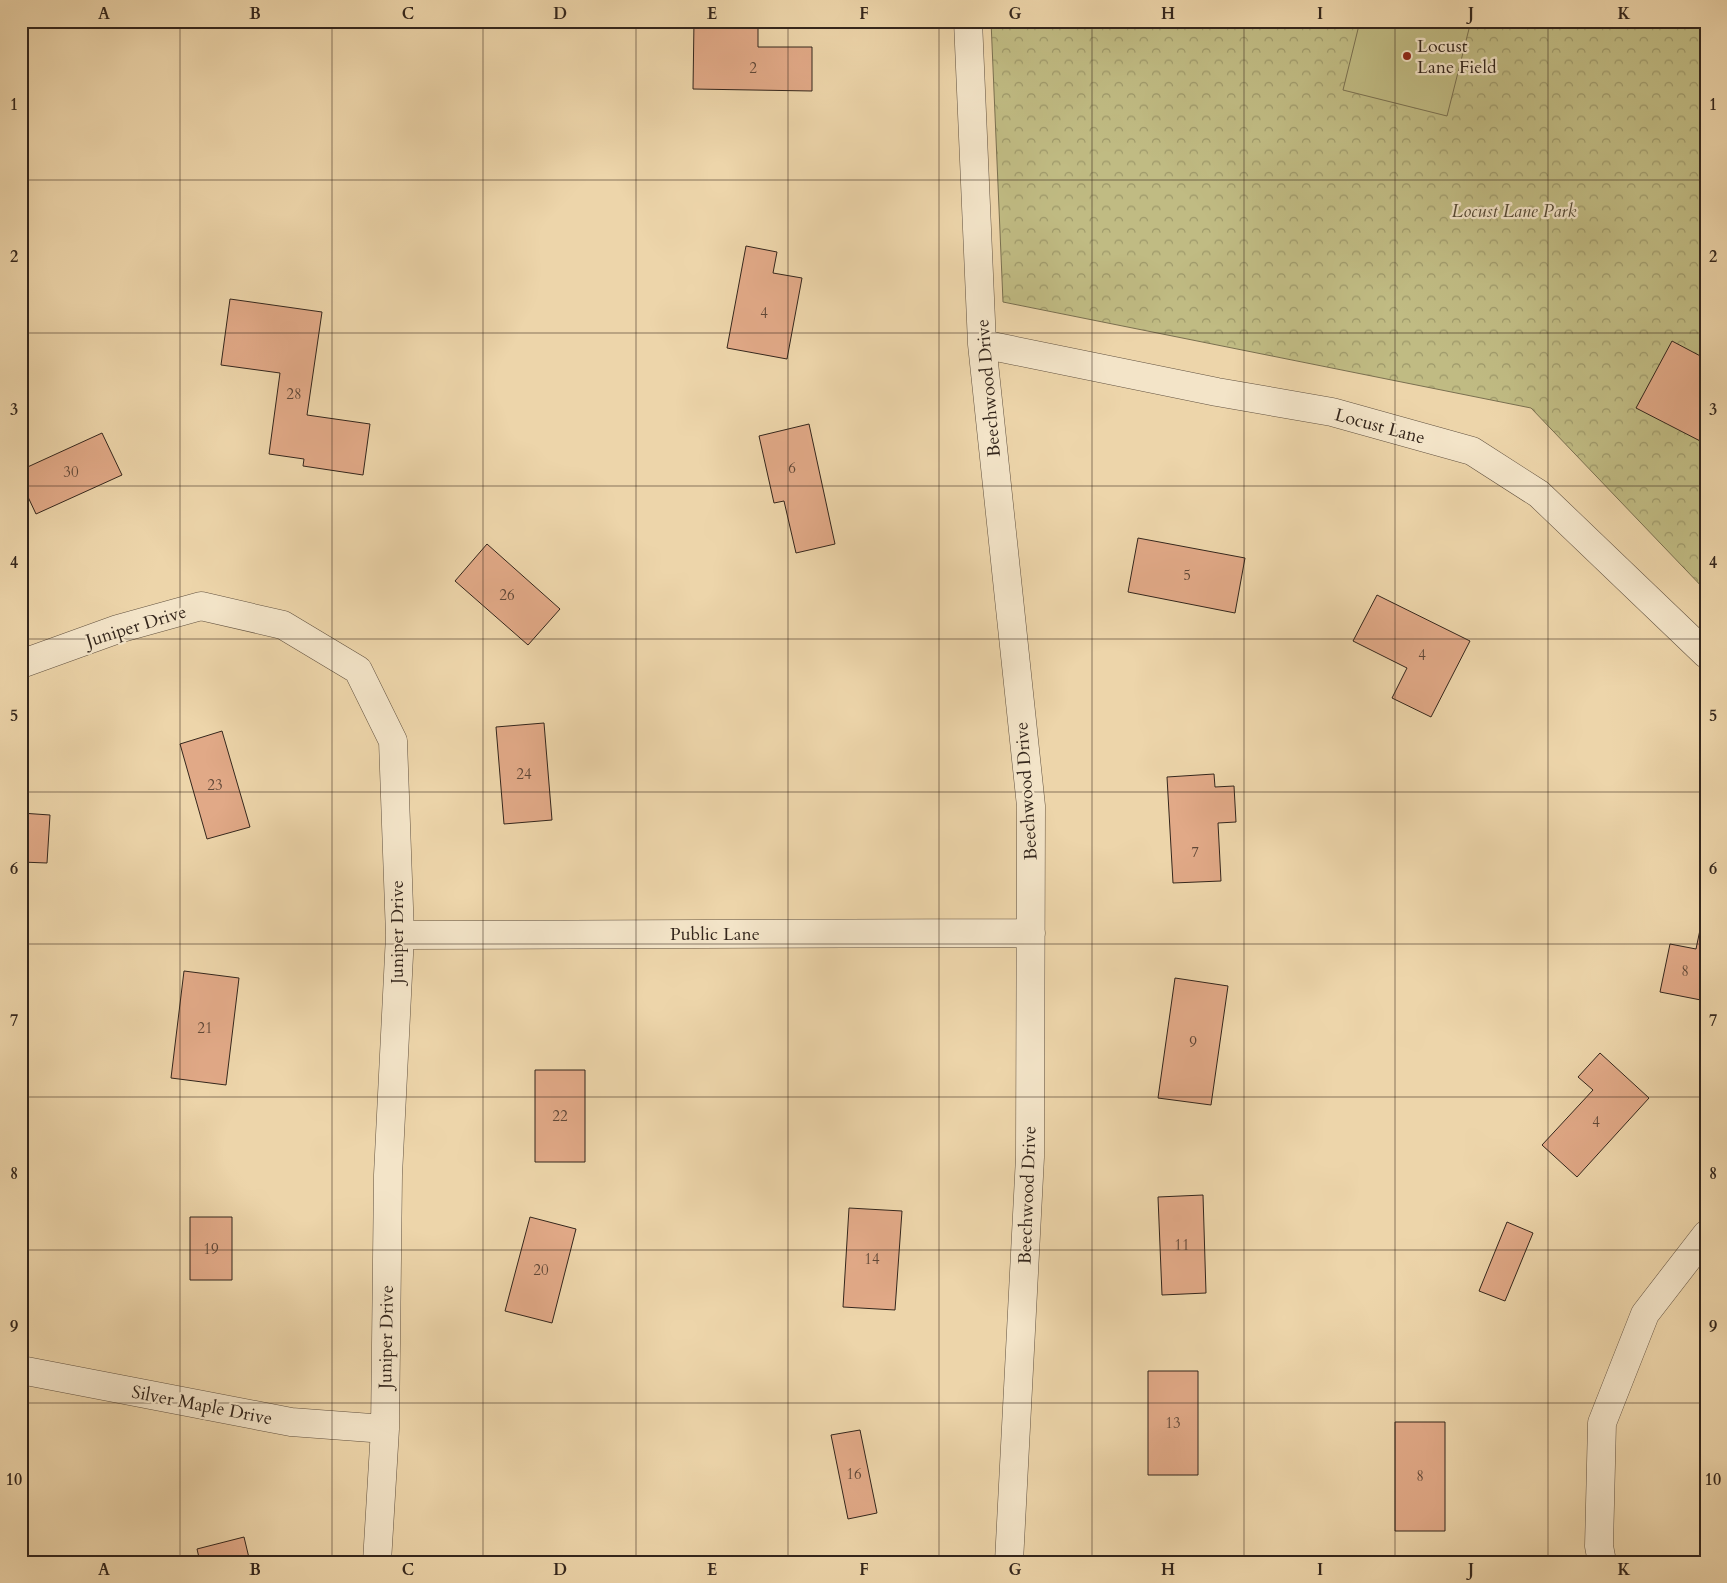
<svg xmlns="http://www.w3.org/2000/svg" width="1727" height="1583" viewBox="0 0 1727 1583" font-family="Cardo,serif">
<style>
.park{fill:url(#park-crowns);stroke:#7a7050}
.pitch{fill:#c0bb83;stroke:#7a7050}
.building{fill:#e1a987;stroke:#34261c}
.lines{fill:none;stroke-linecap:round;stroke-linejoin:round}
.minor-casing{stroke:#625240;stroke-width:29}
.minor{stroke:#f3e4c8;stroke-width:28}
.grid{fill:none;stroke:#34261c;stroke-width:1;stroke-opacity:0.55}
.poi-dot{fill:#8f2418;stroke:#f3e4c8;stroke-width:2}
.labels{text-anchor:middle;stroke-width:4.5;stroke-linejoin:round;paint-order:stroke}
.number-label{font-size:15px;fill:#5f4737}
.poi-label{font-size:18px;fill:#34261c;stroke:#f3e4c8;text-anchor:start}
.park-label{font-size:18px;font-style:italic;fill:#574b36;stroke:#f3e4c8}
.street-label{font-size:18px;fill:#34261c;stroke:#f3e4c8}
.neatline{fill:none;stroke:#34261c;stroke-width:2}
.grid-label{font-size:16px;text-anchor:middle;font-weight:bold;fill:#34261c}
</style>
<defs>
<pattern id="park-crowns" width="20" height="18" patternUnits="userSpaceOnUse" patternTransform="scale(1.25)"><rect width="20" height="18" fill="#c0bb83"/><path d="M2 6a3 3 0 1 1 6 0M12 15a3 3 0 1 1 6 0" fill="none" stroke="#9d986a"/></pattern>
</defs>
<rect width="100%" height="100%" fill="#edd5aa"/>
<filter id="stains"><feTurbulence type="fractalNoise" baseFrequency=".004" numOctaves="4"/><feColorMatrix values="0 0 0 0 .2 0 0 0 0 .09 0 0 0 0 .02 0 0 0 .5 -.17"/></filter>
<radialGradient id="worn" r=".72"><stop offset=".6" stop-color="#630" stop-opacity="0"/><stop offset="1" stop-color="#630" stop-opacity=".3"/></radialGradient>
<path class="park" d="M991,21H1706V591L1531,408L1003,302Z"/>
<path class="pitch" d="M1360,21H1471L1447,116L1343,90Z"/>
<path class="building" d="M694,21H758V47H812V91L693,89Z
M746,246L777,252L773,273L802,278L787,359L727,348Z
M230,299L322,312L307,415L370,424L363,475L303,466L304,459L269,454L280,373L221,365Z
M1672,341L1706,359V444L1636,408Z
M809,424L835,544L796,553L784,501L774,503L759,436Z
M102,433L122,475L36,514L21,482V470Z
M1138,538L1245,558L1235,613L1128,592Z
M487,544L560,609L528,645L455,581Z
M1377,595L1470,641L1431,717L1392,698L1407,668L1353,641Z
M544,723L552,820L504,824L496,727Z
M222,731L250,827L207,839L180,744Z
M1214,774L1215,787L1234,786L1236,822L1218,823L1221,881L1173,883L1167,777Z
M21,813L50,815L47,863L21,862Z
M1706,901V1001L1660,992L1670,944L1696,949Z
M184,971L239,978L226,1085L171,1078Z
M1175,978L1228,986L1211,1105L1158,1098Z
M1600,1053L1649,1098L1577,1177L1542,1145L1593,1090L1578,1077Z
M535,1070H585V1162H535Z
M1203,1195L1206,1293L1162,1295L1158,1197Z
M849,1208L902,1211L895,1310L843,1307Z
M190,1217H232V1280H190Z
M530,1217L576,1229L552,1323L505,1311Z
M1507,1222L1533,1233L1505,1301L1479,1291Z
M1148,1371H1198V1475H1148Z
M1395,1422H1445V1531H1395Z
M860,1430L877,1513L848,1519L831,1435Z
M244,1537L250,1562H200L197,1549Z"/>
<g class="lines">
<defs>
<path id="minor" d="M968,21L982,344L1031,806L1030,1157L1009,1562
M982,344L1217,392L1332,412L1472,451L1539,494L1706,654
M21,664L118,629L201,606L283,625L358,670L393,741L400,935L388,1175L385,1429L377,1562
M400,935L1031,933
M21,1370L291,1422L385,1429
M1602,1562L1599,1546L1602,1423L1645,1314L1706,1235"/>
</defs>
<use href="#minor" class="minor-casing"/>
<use href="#minor" class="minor"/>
</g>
<path class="grid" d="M180,21V1562M332,21V1562M483,21V1562M636,21V1562M788,21V1562M939,21V1562M1092,21V1562M1244,21V1562M1395,21V1562M1548,21V1562M21,180H1706M21,333H1706M21,486H1706M21,639H1706M21,792H1706M21,944H1706M21,1097H1706M21,1250H1706M21,1403H1706"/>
<circle class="poi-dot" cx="1407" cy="56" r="5"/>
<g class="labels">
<g class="number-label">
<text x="753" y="73">2</text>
<text x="764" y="318">4</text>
<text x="294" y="399">28</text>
<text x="792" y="473">6</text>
<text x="71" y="477">30</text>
<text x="1187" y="580">5</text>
<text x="507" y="600">26</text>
<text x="1422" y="660">4</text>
<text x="524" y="779">24</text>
<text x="215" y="790">23</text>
<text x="1195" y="857">7</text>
<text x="1685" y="976">8</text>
<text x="205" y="1033">21</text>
<text x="1193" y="1047">9</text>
<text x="560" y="1121">22</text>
<text x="1596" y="1127">4</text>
<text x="1182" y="1250">11</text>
<text x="211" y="1254">19</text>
<text x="872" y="1264">14</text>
<text x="541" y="1275">20</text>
<text x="1173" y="1428">13</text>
<text x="854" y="1479">16</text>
<text x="1420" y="1481">8</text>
</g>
<g class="poi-label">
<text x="1417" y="52">Locust<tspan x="1417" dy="21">Lane Field</tspan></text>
</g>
<g class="park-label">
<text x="1514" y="217">Locust Lane Park</text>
</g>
<g class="street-label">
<text transform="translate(988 388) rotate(-95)" y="6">Beechwood Drive</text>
<text transform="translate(1380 426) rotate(15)" y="6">Locust Lane</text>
<text transform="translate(136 626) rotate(-17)" y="6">Juniper Drive</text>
<text transform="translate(1026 791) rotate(-94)" y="6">Beechwood Drive</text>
<text transform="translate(397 932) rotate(-90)" y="6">Juniper Drive</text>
<text x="715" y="940">Public Lane</text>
<text transform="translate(1027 1195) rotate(-88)" y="6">Beechwood Drive</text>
<text transform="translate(386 1337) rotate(-89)" y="6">Juniper Drive</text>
<text transform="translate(202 1405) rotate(11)" y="6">Silver Maple Drive</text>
</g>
</g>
<rect width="1727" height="1583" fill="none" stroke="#edd5aa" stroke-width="55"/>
<rect x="28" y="28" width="1672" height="1528" class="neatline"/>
<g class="grid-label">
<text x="104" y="19">A</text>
<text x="255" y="19">B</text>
<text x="408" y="19">C</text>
<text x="560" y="19">D</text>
<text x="712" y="19">E</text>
<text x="864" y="19">F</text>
<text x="1015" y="19">G</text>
<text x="1168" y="19">H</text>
<text x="1320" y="19">I</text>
<text x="1471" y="19">J</text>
<text x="1624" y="19">K</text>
<text x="14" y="110">1</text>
<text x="1713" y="110">1</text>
<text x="14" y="262">2</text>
<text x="1713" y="262">2</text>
<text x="14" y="415">3</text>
<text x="1713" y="415">3</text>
<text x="14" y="568">4</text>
<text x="1713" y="568">4</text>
<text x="14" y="721">5</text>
<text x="1713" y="721">5</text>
<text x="14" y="874">6</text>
<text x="1713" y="874">6</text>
<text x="14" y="1026">7</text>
<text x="1713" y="1026">7</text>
<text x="14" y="1179">8</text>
<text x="1713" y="1179">8</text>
<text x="14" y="1332">9</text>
<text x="1713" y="1332">9</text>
<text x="14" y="1485">10</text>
<text x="1713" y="1485">10</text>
<text x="104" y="1575">A</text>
<text x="255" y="1575">B</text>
<text x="408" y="1575">C</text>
<text x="560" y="1575">D</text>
<text x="712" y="1575">E</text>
<text x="864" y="1575">F</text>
<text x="1015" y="1575">G</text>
<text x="1168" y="1575">H</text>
<text x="1320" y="1575">I</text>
<text x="1471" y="1575">J</text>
<text x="1624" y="1575">K</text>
</g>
<rect width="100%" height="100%" filter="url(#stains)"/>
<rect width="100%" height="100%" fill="url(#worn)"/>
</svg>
